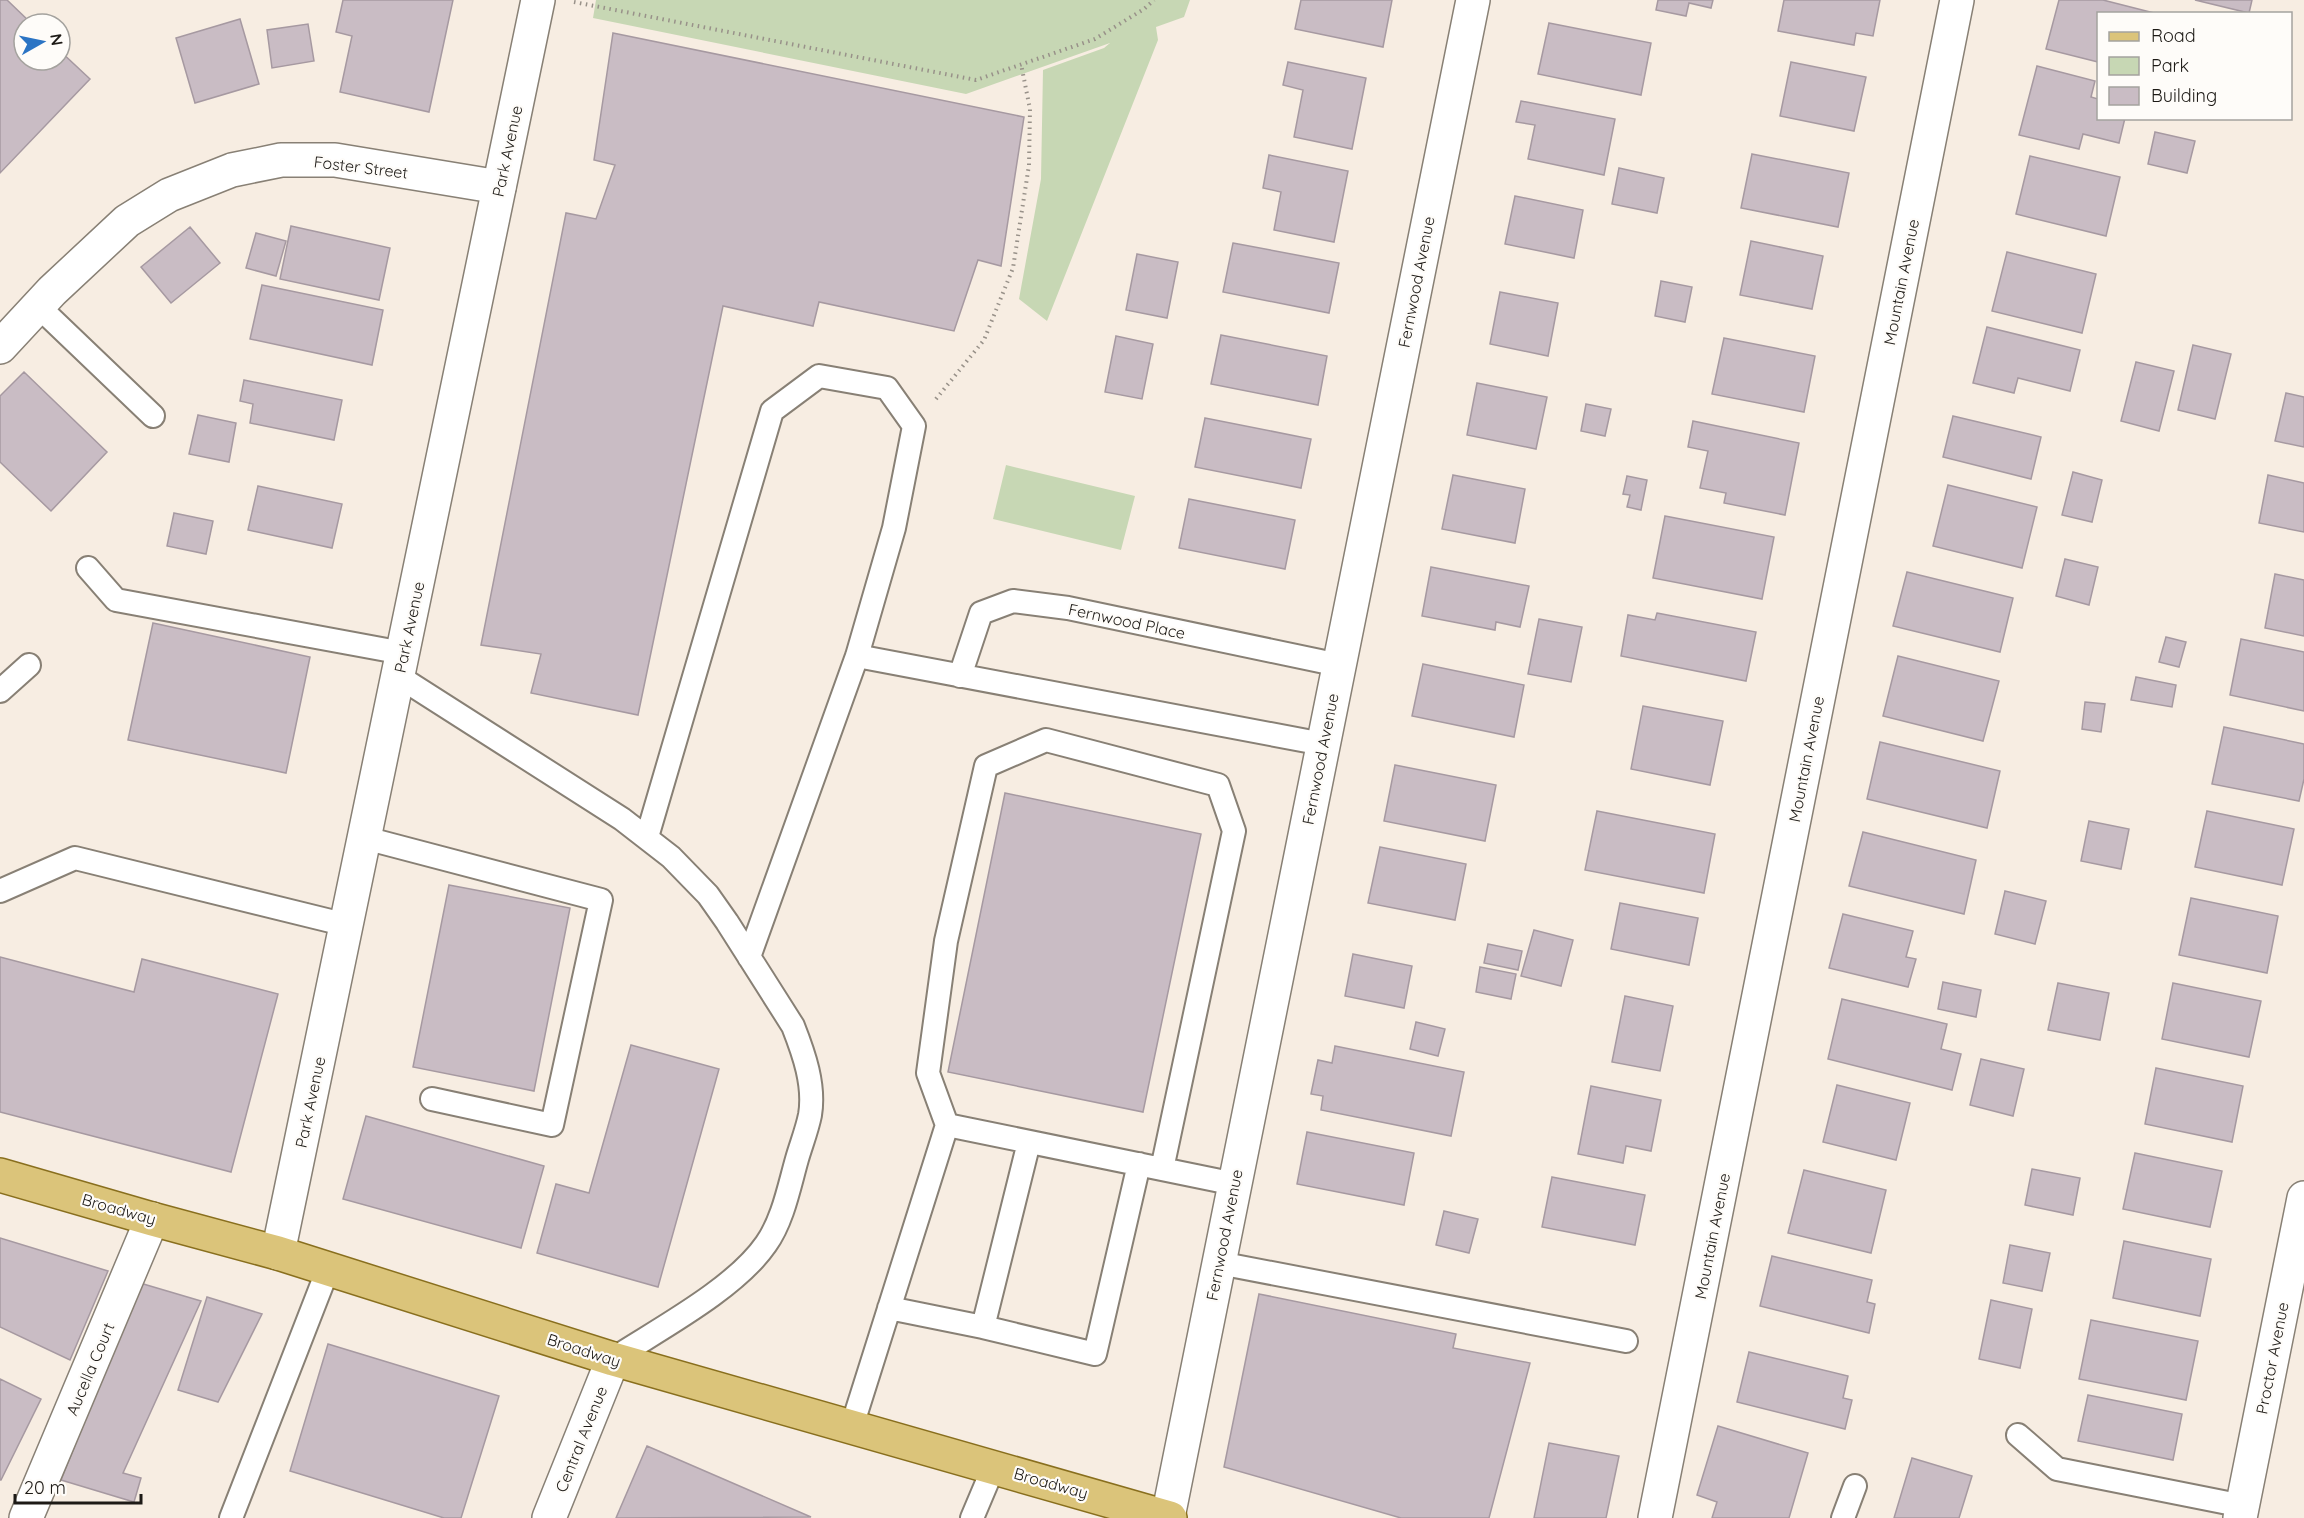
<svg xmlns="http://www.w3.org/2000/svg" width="2304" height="1518" viewBox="0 0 2304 1518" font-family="Quicksand,sans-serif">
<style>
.green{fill:#c7d7b4}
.building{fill:#c9bcc4;stroke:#a699a1;stroke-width:1.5}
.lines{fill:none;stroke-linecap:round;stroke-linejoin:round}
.service-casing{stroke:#888075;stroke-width:26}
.minor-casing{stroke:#888075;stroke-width:36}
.tertiary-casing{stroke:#888075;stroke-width:36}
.secondary-casing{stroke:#888075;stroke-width:36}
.primary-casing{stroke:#896f1e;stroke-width:36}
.path{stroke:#989189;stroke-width:4;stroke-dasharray:1.5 4.5;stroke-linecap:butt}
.service{stroke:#fff;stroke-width:22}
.minor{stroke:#fff;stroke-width:33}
.tertiary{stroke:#fff;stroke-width:33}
.secondary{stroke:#fff;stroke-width:33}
.primary{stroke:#dbc47a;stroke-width:33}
.labels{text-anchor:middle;stroke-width:4.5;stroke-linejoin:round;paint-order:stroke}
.street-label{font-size:16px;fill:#1d1a16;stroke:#fefcf9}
</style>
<rect width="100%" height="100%" fill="#f7ede2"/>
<path class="green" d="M596,0H1190L1184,17L1156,27L1158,40L1047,321L1019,299L1041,179L1043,70L1104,48L1110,43L966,94L593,18Z
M1006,465L1135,496L1121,550L993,519Z"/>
<path class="building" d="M0,0H7L32,24H24V60H60V51L90,79L0,173Z
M343,0H453L429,112L340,92L352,36L336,32Z
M1301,0H1392L1383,47L1295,29Z
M1658,0H1713L1711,8L1689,3L1686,16L1656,10Z
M1784,0H1880L1873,36L1856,33L1854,45L1778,31Z
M2059,0H2103L2158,14H2098V62L2046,49Z
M2195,0H2252L2249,13Z
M240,19L259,84L195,103L176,38Z
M1549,23L1651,43L1641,95L1538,74Z
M308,24L314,61L272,68L267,30Z
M613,33L1024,117L1001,266L978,260L954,331L819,302L813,326L723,306L638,715L531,693L541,654L481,645L566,213L596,219L615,165L594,160Z
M1288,62L1366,78L1352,149L1294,137L1303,90L1283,85Z
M1791,62L1866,77L1854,131L1780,116Z
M2037,66L2095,81L2091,97L2098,99V118H2125L2119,143L2083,134L2079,149L2019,135Z
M1521,101L1615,119L1604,175L1528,159L1535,125L1516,122Z
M2155,132L2195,141L2187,173L2148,164Z
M1752,154L1849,173L1838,227L1741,208Z
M1269,155L1348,171L1334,242L1274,230L1281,192L1263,188Z
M2030,156L2120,177L2106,236L2016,214Z
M1619,168L1664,178L1657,213L1612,204Z
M1515,196L1583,210L1574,258L1505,244Z
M291,226L390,248L379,300L280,279Z
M190,227L220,263L171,303L141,267Z
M256,233L286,241L276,276L246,268Z
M1751,241L1823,256L1812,309L1740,295Z
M1233,243L1339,263L1329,313L1223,292Z
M2007,252L2096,274L2082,333L1992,311Z
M1137,254L1178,262L1167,318L1126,310Z
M1661,281L1692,287L1685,322L1655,316Z
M262,285L383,310L372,365L250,339Z
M1500,292L1558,303L1548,356L1490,344Z
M1987,327L2080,350L2070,391L2018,378L2014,393L1973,383Z
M1221,335L1327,356L1318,405L1211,384Z
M1116,336L1153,344L1142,399L1105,392Z
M1724,338L1815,356L1804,412L1712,394Z
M2193,345L2231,354L2215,419L2178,410Z
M2136,362L2174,371L2159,431L2121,421Z
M24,372L107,452L51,511L0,462V396Z
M244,380L342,400L334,440L250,423L253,404L240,401Z
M1477,383L1547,397L1536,449L1467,435Z
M2286,393L2304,397V447L2275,441Z
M1586,404L1611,409L1605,436L1581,431Z
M198,415L236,423L229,462L189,454Z
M1953,416L2041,437L2031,479L1943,457Z
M1205,418L1311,439L1301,488L1195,467Z
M1693,421L1799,443L1785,515L1724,503L1726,493L1700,488L1708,451L1688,447Z
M2073,472L2102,480L2092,522L2062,515Z
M1453,475L1525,489L1515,543L1442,529Z
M2268,475L2304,483V532L2259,523Z
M1627,476L1647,480L1641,510L1627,507L1630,495L1623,494Z
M1948,485L2037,507L2022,568L1933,546Z
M258,486L342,504L332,548L248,530Z
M1189,499L1295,520L1285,569L1179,548Z
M174,513L213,521L206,554L167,546Z
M1665,516L1774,537L1762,599L1653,578Z
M2065,559L2098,567L2089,605L2056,596Z
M1431,567L1529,586L1520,627L1496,622L1495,630L1422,616Z
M1907,572L2013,598L2000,652L1893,626Z
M2275,574L2304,580V636L2265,628Z
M1657,613L1756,632L1746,681L1621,656L1628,615L1655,620Z
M1539,619L1582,627L1571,682L1528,674Z
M153,623L310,657L286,773L128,740Z
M2166,637L2186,642L2179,667L2159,662Z
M2241,639L2304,652V711L2230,695Z
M1898,656L1999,681L1983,741L1883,716Z
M1423,664L1524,685L1514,737L1412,716Z
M2136,677L2176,685L2172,707L2131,700Z
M2085,702L2105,704L2101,732L2082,729Z
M1643,706L1723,721L1710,785L1631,769Z
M2224,727L2304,744V779L2299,801L2212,784Z
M1880,742L2000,771L1987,828L1867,799Z
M1395,765L1496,785L1485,841L1384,821Z
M1005,793L1201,834L1143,1112L948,1072Z
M1597,811L1715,834L1704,893L1585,870Z
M2207,811L2294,829L2282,885L2195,867Z
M2089,821L2129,829L2121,869L2081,861Z
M1863,832L1976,860L1964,914L1849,886Z
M1380,847L1466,864L1455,920L1368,903Z
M449,885L570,908L534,1091L413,1067Z
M2005,891L2046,901L2035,944L1995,934Z
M2191,898L2278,916L2267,973L2179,955Z
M1620,903L1698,918L1689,965L1611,949Z
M1843,914L1913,931L1906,957L1916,959L1908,987L1829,968Z
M1534,930L1573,940L1561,986L1521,976Z
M1488,944L1522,951L1518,970L1484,963Z
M1353,954L1412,966L1404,1008L1345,996Z
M0,957L134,992L142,959L278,994L231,1172L0,1112Z
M1480,967L1516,974L1511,999L1476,992Z
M1943,982L1981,990L1976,1017L1938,1009Z
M2058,983L2109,993L2100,1040L2048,1030Z
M2173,983L2261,1001L2249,1057L2162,1039Z
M1625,996L1673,1006L1660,1071L1612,1062Z
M1842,999L1947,1024L1941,1049L1961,1054L1952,1090L1828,1059Z
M1416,1022L1445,1029L1438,1056L1410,1049Z
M631,1045L719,1069L658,1287L537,1253L556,1184L589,1193Z
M1335,1046L1464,1072L1451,1136L1321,1110L1323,1096L1311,1094L1318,1060L1332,1063Z
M1981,1059L2024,1069L2013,1116L1970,1105Z
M2156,1068L2243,1086L2232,1142L2145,1124Z
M1837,1085L1910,1103L1896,1160L1823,1142Z
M1591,1086L1661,1100L1651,1151L1626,1146L1623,1163L1578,1154Z
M366,1116L544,1166L521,1248L343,1199Z
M1307,1132L1414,1153L1404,1205L1297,1184Z
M2135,1153L2222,1171L2210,1227L2123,1209Z
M2032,1169L2080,1178L2073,1215L2025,1205Z
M1804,1170L1886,1190L1871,1253L1788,1233Z
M1552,1177L1645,1195L1635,1245L1542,1227Z
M1444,1211L1478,1219L1469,1253L1436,1245Z
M0,1238L108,1271L70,1360L0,1327Z
M2124,1241L2211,1259L2200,1316L2113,1298Z
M2010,1245L2050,1253L2042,1291L2003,1283Z
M1772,1256L1872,1280L1867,1302L1875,1304L1869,1333L1760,1306Z
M140,1283L201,1301L123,1473L141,1478L134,1502L61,1480Z
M1259,1294L1456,1334L1453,1348L1530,1363L1489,1518H1401L1224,1467Z
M207,1297L262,1314L218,1402L178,1390Z
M1991,1300L2032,1309L2020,1368L1979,1359Z
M2091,1320L2198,1341L2186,1400L2079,1379Z
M328,1344L499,1396L461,1518H444L290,1471Z
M1749,1352L1848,1376L1843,1398L1852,1400L1845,1429L1737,1402Z
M0,1379L41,1399L1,1480H0Z
M2088,1395L2182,1414L2173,1460L2078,1441Z
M1718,1426L1808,1453L1789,1518H1712L1717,1502L1697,1495Z
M1549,1443L1619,1456L1606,1518H1534Z
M647,1446L811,1517L616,1518Z
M1912,1458L1972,1476L1959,1518H1894Z"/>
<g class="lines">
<defs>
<path id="service" d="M38,306L153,416
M88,568L116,600L403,653
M857,656L1323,744
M398,676L622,819L671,857L708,895L727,922L793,1026C804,1054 815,1085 810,1115C807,1130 801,1145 797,1159C789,1187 783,1220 766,1244C735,1289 659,1329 613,1359
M960,676L981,613L1013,601L1068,608L1339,665
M0,691L29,665
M647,837L772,411L819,376L887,388L914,426L894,528L857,656L749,957
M365,838L601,900L552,1125L432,1099
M0,891L75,858L347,925
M947,1125L1235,1184
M1219,1263L1626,1341
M889,1308L983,1327L1095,1354L1139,1164
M983,1327L1029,1142
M852,1426L947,1125L928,1073L946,941L986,766L1046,740L1218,785L1234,831L1162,1169
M2018,1435L2057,1469L2243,1506
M231,1518L328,1269
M972,1518L994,1466
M1843,1518L1855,1486"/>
<path id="minor" d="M0,347L52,291L127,221L169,195L232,170L281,160H335L499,187
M1168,1517L1473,0
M26,1518L152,1219
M549,1518L613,1359
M2240,1518L2304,1198"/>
<path id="tertiary" d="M1655,1518L1957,0"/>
<path id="secondary" d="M278,1253L538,0"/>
<path id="primary" d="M0,1175L152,1219L278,1253L613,1359L1170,1518"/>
</defs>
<use href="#service" class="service-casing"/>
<use href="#minor" class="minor-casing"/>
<use href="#tertiary" class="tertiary-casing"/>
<use href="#secondary" class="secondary-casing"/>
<use href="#primary" class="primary-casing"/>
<path class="path" d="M574,2L976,80L1095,39L1144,9L1154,0
M936,399L984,340L1013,268L1029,165L1030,109L1021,64"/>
<use href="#service" class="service"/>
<use href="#minor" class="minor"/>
<use href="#tertiary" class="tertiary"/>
<use href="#secondary" class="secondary"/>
<use href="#primary" class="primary"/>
</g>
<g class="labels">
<g class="street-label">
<text transform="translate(507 151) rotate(-78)" y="6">Park Avenue</text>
<text transform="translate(361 167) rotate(7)" y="6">Foster Street</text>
<text transform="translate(1416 282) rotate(-79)" y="6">Fernwood Avenue</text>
<text transform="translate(1901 282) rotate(-79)" y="6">Mountain Avenue</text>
<text transform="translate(1127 621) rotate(12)" y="6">Fernwood Place</text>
<text transform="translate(409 627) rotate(-78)" y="6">Park Avenue</text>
<text transform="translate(1320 759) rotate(-79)" y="6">Fernwood Avenue</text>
<text transform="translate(1806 759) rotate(-79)" y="6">Mountain Avenue</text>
<text transform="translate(310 1102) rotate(-78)" y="6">Park Avenue</text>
<text transform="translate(119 1209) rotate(16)" y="6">Broadway</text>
<text transform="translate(1224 1235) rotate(-79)" y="6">Fernwood Avenue</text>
<text transform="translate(1712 1236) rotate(-79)" y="6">Mountain Avenue</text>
<text transform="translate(584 1350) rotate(18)" y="6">Broadway</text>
<text transform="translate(2272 1358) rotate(-79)" y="6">Proctor Avenue</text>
<text transform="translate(90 1369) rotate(-67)" y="6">Aucella Court</text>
<text transform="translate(581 1439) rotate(-68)" y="6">Central Avenue</text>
<text transform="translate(1051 1483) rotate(16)" y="6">Broadway</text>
</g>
</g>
<rect x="2097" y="12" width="195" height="108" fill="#fefcf9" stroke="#a4a29e" stroke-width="1.5"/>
<rect x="2109" y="32" width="30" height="9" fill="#dbc47a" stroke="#a4a29e" stroke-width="1.5"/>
<text x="2151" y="42" font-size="18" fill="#1d1a16">Road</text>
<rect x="2109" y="57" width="30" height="18" fill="#c7d7b4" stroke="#a4a29e" stroke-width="1.5"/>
<text x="2151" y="72" font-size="18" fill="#1d1a16">Park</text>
<rect x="2109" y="87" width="30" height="18" fill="#c9bcc4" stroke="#a4a29e" stroke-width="1.5"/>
<text x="2151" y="102" font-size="18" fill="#1d1a16">Building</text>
<g transform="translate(42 42) rotate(81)"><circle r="28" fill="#fefcf9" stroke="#a4a29e" stroke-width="1.5"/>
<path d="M0-4.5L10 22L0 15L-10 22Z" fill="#2b74c4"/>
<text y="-9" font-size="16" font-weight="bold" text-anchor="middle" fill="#1d1a16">N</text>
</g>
<path d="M15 1494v9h126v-9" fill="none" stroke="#1d1a16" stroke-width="3"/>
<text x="24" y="1494" font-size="18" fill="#1d1a16" stroke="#fefcf9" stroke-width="4.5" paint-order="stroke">20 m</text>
</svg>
